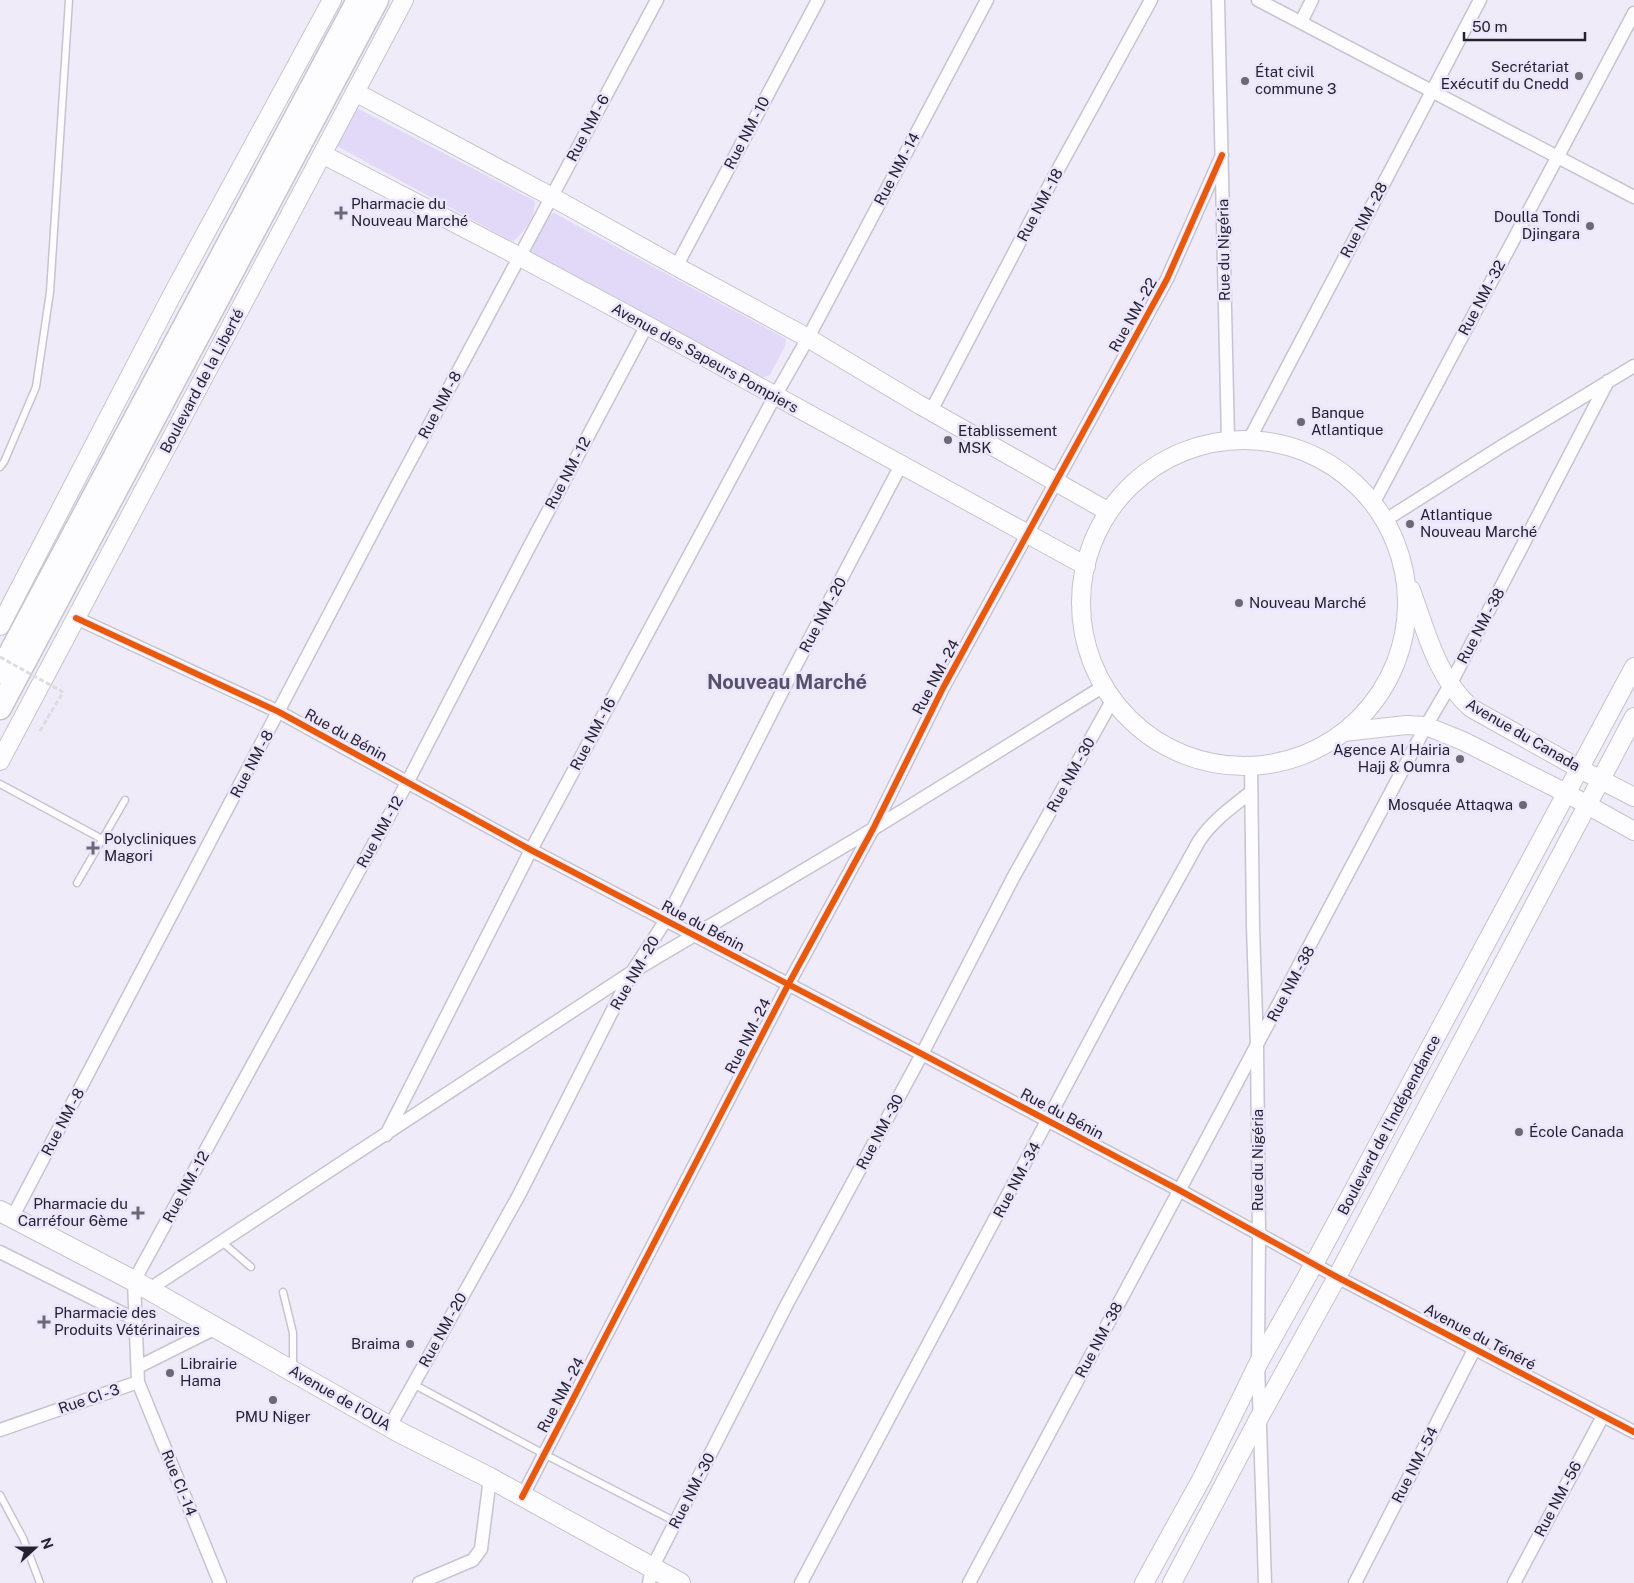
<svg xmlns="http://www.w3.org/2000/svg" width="1634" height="1583" viewBox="0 0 1634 1583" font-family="'Public Sans',sans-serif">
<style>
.green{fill:#e1d9f7}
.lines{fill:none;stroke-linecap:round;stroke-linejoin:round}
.lane-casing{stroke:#c7c3cf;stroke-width:9}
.street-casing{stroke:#c7c3cf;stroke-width:15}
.secondary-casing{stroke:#c7c3cf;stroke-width:20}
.primary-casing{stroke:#c7c3cf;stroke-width:22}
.highway-casing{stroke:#c7c3cf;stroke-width:25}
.path{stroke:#dddde0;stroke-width:3;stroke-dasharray:5 2.5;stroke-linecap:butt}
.lane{stroke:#fdfcfe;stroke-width:6}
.street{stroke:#fdfcfe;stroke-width:12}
.secondary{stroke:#fdfcfe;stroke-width:18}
.primary{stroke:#fdfcfe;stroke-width:20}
.highway{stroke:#fdfcfe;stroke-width:22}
.path-bridge{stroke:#dddde0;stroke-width:3;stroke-dasharray:5 2.5;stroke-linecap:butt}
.cycleway-casing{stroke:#ece5fe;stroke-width:9}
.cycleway{stroke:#e8590c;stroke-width:6}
.poi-dot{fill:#6c6874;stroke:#ece5fe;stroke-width:2}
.labels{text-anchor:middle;stroke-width:5;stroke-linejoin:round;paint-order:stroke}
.poi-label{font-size:15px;fill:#25222d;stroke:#ece5fe;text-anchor:start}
.street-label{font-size:15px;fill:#25222d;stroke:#ece5fe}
.district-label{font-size:20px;font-weight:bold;fill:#57506a;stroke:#ece5fe}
</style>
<rect width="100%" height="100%" fill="#efebf8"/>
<path class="green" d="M357,108L535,201C534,220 526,229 513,242L337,146Z
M554,213L786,339L785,346L770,375L761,378L531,254L528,247L544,218Z"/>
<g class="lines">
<defs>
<path id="lane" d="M0,467L4,462L36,387L50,292L69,0
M0,784L102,839
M77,883L125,800
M222,1242L251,1267
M283,1292L293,1333V1367
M413,1384L544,1454L676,1522
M0,1495L23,1538L40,1583"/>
<path id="street" d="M1218,0L1228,440
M1258,0L1634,197
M1301,22L1312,0
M676,267L818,0
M931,411L1049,186L1151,0
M1249,440L1480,0
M1373,504L1634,13
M1384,521L1502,446L1634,366
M76,618L279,712L531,850L922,1054L1179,1190L1337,1277L1634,1432
M1251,766L1253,927L1257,1047L1259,1234L1258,1364L1265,1583
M386,1135L531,850L775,396L808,338L987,0
M12,1218L393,493L657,0
M0,1252L136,1320
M148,1290L632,972L873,829L1104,686
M138,1367L216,1328
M138,1382L220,1583
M390,1426L519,1195L632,972L666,920L787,682L901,465
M0,1430L138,1382L134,1281L407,783L527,551L647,325
M522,1497L788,985L873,829L943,688L1167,279L1222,155
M419,1583L473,1560L481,1549L490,1478
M649,1583L652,1568L787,1304L922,1054L1014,876L1113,699
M801,1583L1120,984L1199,841C1213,820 1232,807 1251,792
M969,1583C1121,1297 1276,1013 1426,726L1450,685L1608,381
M1355,1583L1475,1348
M1514,1583L1603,1416"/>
<path id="secondary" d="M355,92L552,197L681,269L808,338L920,405L1109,512
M322,154L520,257L641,322L1086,566
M1081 603a163 163 0 1 1 326 0a163 163 0 1 1-326 0Z
M1411,590C1426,631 1437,678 1471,708L1580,769L1634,797
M0,626L171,297L332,0
M1344,732L1406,725L1426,726L1463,741L1566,793L1634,831
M0,761L404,0
M1144,1583L1202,1478L1258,1364L1314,1264L1634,667
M1172,1583L1259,1418L1337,1277L1634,717"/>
<path id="primary" d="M0,1211L134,1281L399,1432L490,1478L680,1583"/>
<path id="highway" d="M0,672L358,0
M0,708L377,0"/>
</defs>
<use href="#lane" class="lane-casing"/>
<use href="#street" class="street-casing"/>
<use href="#secondary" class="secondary-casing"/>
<use href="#primary" class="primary-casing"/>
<use href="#highway" class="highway-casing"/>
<path class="path" d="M40,731L63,692"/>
<use href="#lane" class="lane"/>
<use href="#street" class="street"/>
<use href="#secondary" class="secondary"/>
<use href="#primary" class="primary"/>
<use href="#highway" class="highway"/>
<path class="path-bridge" d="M0,657L63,692"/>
<defs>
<path id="cycleway" d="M76,618L279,712L531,850L922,1054L1179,1190L1337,1277L1634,1432
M522,1497L788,985L873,829L943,688L1167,279L1222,155"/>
</defs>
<use href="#cycleway" class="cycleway-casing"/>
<use href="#cycleway" class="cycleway"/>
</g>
<g class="poi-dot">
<circle cx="1579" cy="76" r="5"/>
<circle cx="1245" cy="81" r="5"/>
<path d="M338.5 205.5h5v5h5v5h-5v5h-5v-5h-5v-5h5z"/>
<circle cx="1590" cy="226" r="5"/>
<circle cx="1301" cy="422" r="5"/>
<circle cx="948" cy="440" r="5"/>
<circle cx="1410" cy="524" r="5"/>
<circle cx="1239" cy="603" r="5"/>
<circle cx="1460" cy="759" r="5"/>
<circle cx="1523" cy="805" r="5"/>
<path d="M90.5 840.5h5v5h5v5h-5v5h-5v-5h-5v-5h5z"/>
<circle cx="1519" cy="1132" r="5"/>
<path d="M135.5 1205.5h5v5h5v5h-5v5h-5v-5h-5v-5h5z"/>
<path d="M41.5 1314.5h5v5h5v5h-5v5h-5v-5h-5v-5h5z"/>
<circle cx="410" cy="1344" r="5"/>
<circle cx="170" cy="1373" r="5"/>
<circle cx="273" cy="1400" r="5"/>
</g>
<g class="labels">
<g class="poi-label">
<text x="1569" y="72" text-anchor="end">Secrétariat<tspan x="1569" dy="17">Exécutif du Cnedd</tspan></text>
<text x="1255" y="77">État civil<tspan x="1255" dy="17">commune 3</tspan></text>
<text x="351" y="209">Pharmacie du<tspan x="351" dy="17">Nouveau Marché</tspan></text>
<text x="1580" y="222" text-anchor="end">Doulla Tondi<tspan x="1580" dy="17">Djingara</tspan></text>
<text x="1311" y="418">Banque<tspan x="1311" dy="17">Atlantique</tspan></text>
<text x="958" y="436">Etablissement<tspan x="958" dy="17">MSK</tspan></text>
<text x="1420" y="520">Atlantique<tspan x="1420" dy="17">Nouveau Marché</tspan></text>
<text x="1249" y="608">Nouveau Marché</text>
<text x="1450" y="755" text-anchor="end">Agence Al Hairia<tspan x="1450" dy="17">Hajj &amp; Oumra</tspan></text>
<text x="1513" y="810" text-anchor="end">Mosquée Attaqwa</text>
<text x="104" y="844">Polycliniques<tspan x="104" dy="17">Magori</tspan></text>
<text x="1529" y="1137">École Canada</text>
<text x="128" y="1209" text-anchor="end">Pharmacie du<tspan x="128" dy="17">Carréfour 6ème</tspan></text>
<text x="54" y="1318">Pharmacie des<tspan x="54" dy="17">Produits Vétérinaires</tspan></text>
<text x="400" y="1349" text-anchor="end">Braima</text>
<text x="180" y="1369">Librairie<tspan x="180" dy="17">Hama</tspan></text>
<text x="273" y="1422" text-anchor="middle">PMU Niger</text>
</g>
<g class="street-label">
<text transform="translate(588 128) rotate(-62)" y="5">Rue NM - 6</text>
<text transform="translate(747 133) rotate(-62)" y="5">Rue NM - 10</text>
<text transform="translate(897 169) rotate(-62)" y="5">Rue NM - 14</text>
<text transform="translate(1040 205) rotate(-62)" y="5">Rue NM - 18</text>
<text transform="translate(1364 220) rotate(-62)" y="5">Rue NM - 28</text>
<text transform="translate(1224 250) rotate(-91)" y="5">Rue du Nigéria</text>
<text transform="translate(1482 298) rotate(-62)" y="5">Rue NM - 32</text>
<text transform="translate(1133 315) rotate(-61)" y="5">Rue NM - 22</text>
<text transform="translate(705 358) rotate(29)" y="5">Avenue des Sapeurs Pompiers</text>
<text transform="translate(202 381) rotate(-62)" y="5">Boulevard de la Liberté</text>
<text transform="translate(440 405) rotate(-62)" y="5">Rue NM - 8</text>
<text transform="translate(568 473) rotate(-62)" y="5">Rue NM - 12</text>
<text transform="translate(823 615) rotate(-62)" y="5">Rue NM - 20</text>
<text transform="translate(1481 626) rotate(-62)" y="5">Rue NM - 38</text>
<text transform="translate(936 677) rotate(-62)" y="5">Rue NM - 24</text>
<text transform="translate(593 734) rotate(-62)" y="5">Rue NM - 16</text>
<text transform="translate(346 735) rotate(29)" y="5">Rue du Bénin</text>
<text transform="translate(1523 735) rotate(30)" y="5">Avenue du Canada</text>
<text transform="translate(252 764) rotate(-62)" y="5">Rue NM - 8</text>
<text transform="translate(1071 775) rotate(-61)" y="5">Rue NM - 30</text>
<text transform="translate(380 832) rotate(-61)" y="5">Rue NM - 12</text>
<text transform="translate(703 926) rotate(28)" y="5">Rue du Bénin</text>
<text transform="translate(635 973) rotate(-60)" y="5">Rue NM - 20</text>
<text transform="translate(1291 984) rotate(-62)" y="5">Rue NM - 38</text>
<text transform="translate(748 1036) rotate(-63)" y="5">Rue NM - 24</text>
<text transform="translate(1062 1114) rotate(28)" y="5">Rue du Bénin</text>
<text transform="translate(63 1122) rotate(-62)" y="5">Rue NM - 8</text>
<text transform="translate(1389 1125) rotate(-62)" y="5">Boulevard de l'Indépendance</text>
<text transform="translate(880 1132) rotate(-62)" y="5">Rue NM - 30</text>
<text transform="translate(1258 1160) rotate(-90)" y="5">Rue du Nigéria</text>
<text transform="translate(1017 1180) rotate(-62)" y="5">Rue NM - 34</text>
<text transform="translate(186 1187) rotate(-61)" y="5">Rue NM - 12</text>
<text transform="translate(443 1330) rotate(-61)" y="5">Rue NM - 20</text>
<text transform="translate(1480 1337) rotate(28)" y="5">Avenue du Ténéré</text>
<text transform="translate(1099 1340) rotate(-62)" y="5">Rue NM - 38</text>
<text transform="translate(561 1395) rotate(-62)" y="5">Rue NM - 24</text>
<text transform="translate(340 1398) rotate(30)" y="5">Avenue de l'OUA</text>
<text transform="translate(89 1399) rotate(-19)" y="5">Rue CI - 3</text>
<text transform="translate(1415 1465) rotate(-63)" y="5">Rue NM - 54</text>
<text transform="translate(179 1483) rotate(68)" y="5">Rue CI - 14</text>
<text transform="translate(692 1491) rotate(-63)" y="5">Rue NM - 30</text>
<text transform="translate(1558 1499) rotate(-62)" y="5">Rue NM - 56</text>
</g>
<g class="district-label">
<text x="787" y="689">Nouveau Marché</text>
</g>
</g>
<g transform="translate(35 1548) rotate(69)" stroke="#ece5fe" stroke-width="4" paint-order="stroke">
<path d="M0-4L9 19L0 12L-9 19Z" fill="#25222d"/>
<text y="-8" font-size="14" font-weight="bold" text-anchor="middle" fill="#25222d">N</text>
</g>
<path d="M1464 32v8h121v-8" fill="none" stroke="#25222d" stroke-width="2.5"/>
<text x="1472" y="32" font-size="15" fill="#25222d" stroke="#ece5fe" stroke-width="4" paint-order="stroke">50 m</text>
</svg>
